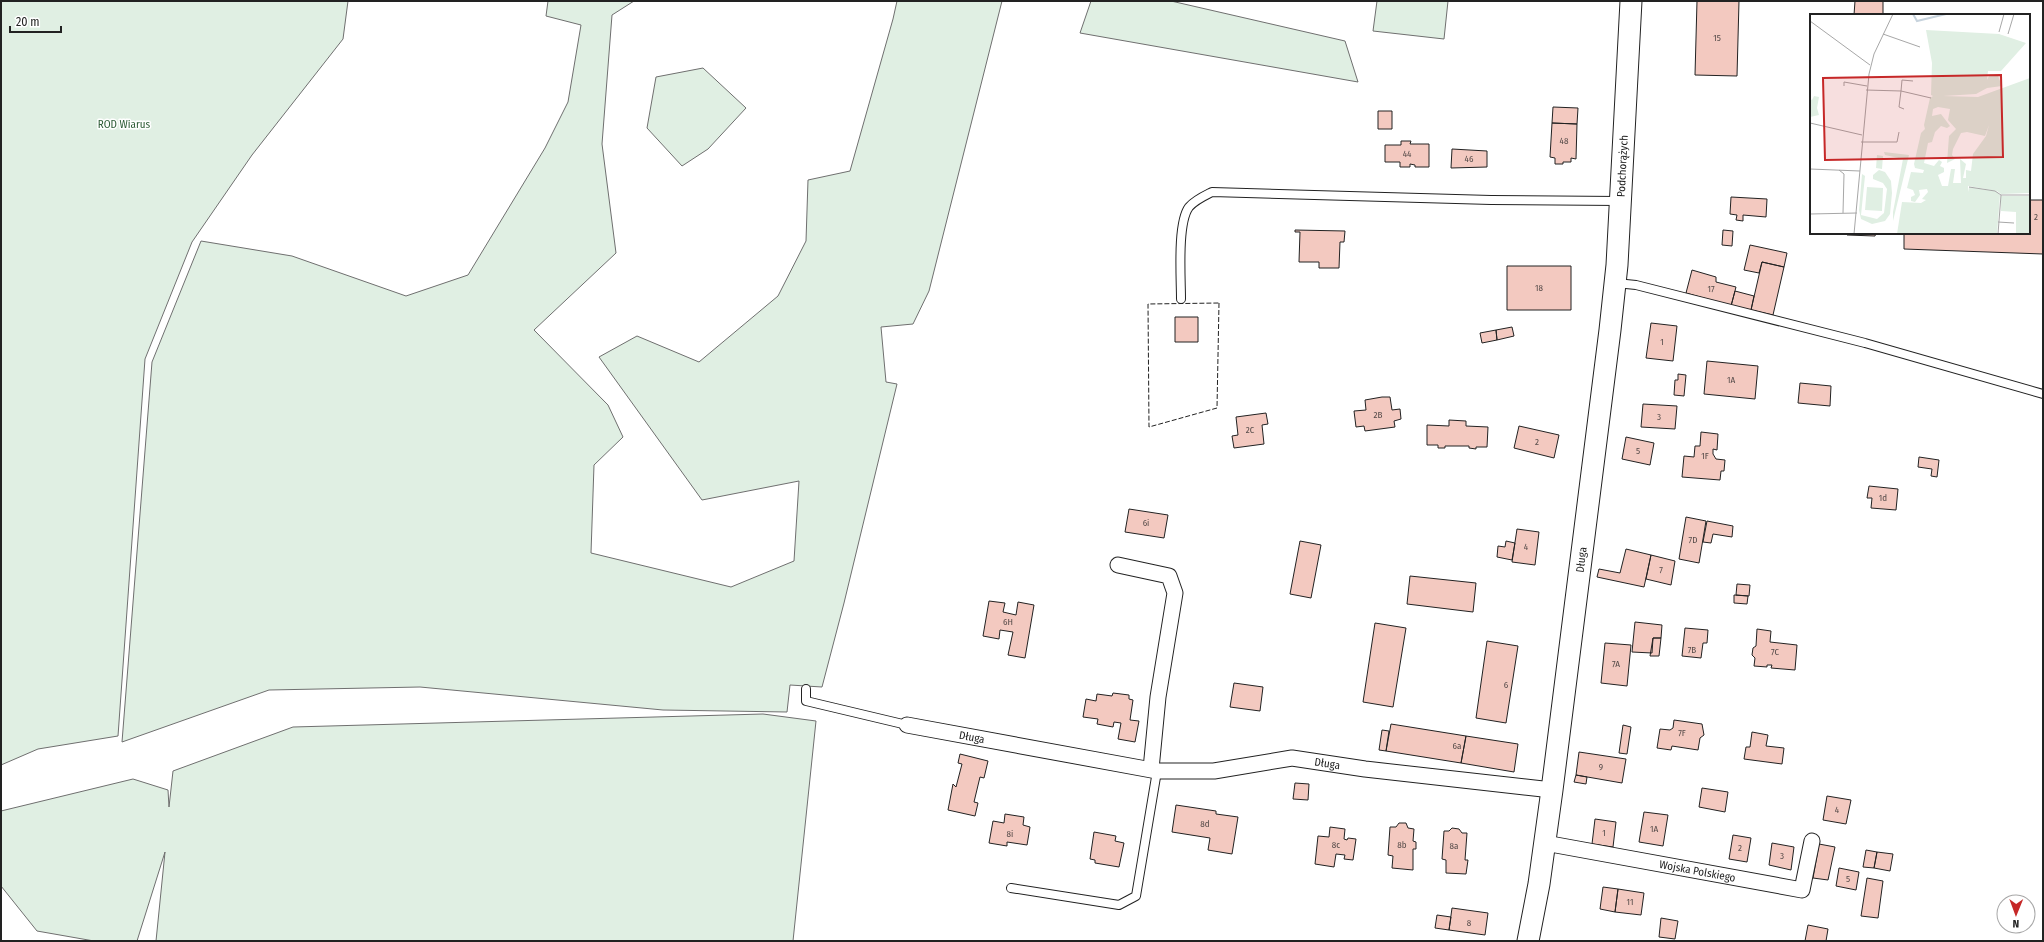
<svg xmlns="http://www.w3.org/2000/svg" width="2044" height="942" viewBox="0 0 2044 942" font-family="'Fira Sans Condensed',sans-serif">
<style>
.green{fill:#e0efe3;stroke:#6f6f6f}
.building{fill:#f3c9c0;stroke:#222}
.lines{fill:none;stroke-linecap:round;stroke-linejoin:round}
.lane-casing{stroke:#222;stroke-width:10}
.street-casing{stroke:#222;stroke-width:17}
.secondary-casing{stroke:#222;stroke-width:23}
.lane{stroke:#fff;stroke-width:8}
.street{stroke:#fff;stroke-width:15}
.secondary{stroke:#fff;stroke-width:21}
.fence{stroke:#222;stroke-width:1;stroke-dasharray:5 2;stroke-linecap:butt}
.labels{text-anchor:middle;stroke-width:3;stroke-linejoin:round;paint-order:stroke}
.number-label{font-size:9px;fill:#564c4a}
.park-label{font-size:11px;fill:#2f5e38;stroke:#fff}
.street-label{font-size:11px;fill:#222;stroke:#fff}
.inset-river{fill:none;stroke:#c7d3dd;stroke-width:2}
.inset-road{fill:none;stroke:#a7a7a7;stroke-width:1}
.view{fill:#c62828;fill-opacity:0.15;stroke:#c62828;stroke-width:2}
.inset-edge{fill:none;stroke:#222;stroke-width:2}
</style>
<rect width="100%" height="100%" fill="#fff"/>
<path class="green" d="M1,1H348L343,39L252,155L192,242L145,359L118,736L38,749L1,765Z
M548,1H634L612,15L602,144L616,253L534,330L608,405L623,437L594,465L591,553L731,587L794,561L799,481L702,500L599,357L637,336L699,362L778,296L806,241L808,180L850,171L893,19L897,1H1002L929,291L913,324L881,327L886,382L897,384L844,603L822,687L790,685L787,712L663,710L420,687L269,690L122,742L152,362L201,241L292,256L406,296L468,275L545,148L568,102L581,25L546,16Z
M1091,1H1171L1345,41L1358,82L1080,33Z
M1377,1H1448L1444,39L1373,31Z
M703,68L746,108L708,149L682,166L647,128L656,77Z
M763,714L816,721L793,941H156L165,852L137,941H94L37,931L1,886V811L133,779L168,790L169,807L173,771L293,727Z"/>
<path class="building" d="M1697,1H1739L1737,76L1695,75Z
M1855,1H1883V15H1854Z
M1553,107L1578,108L1577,124L1552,123Z
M1378,111H1392V129H1378Z
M1552,123L1577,124L1576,159L1571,158V162H1563V164H1555V158L1550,157Z
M1401,141H1411L1410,144H1429V167H1415V165L1410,164V167H1400V162H1385V145H1401Z
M1452,149L1487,151V167L1451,168Z
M1731,197L1767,199L1766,217L1743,215V221L1736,220L1737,215L1730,214Z
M2029,200H2043V254L1904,249V233H2029Z
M1295,230L1345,231L1344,242H1340L1339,268H1319V262H1299L1300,232H1295Z
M1723,230L1733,231L1732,246L1722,245Z
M1847,233H1876L1875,236L1847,235Z
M1750,245L1787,253L1784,267L1762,262L1759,273L1744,270Z
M1762,262L1784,267L1773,315L1751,310Z
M1507,266H1571V310H1507Z
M1692,270L1716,277V282L1736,287L1731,306L1686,293Z
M1735,291L1754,296L1751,310L1731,306Z
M1175,317H1198V342H1175Z
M1651,323L1677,326L1673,361L1646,358Z
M1512,327L1514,336L1497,340L1496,330Z
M1496,330L1497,340L1482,343L1480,333Z
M1707,361L1758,366L1755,399L1704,394Z
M1678,374L1686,375L1684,396L1674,395L1675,380H1678Z
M1800,383L1831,386L1830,406L1798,403Z
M1382,397H1390L1392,410L1400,409L1401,419L1394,421L1395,427L1365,431L1364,426L1356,427L1354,411L1366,410L1365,400Z
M1643,404L1677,406L1675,429L1641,427Z
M1266,413L1268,424L1262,425L1264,444L1234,448L1232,436L1238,435L1236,417Z
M1449,420L1466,421V426L1488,427L1487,447H1476V449L1469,448V446H1445V448H1438V445H1427V425L1449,426Z
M1519,426L1559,435L1554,458L1514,448Z
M1701,432L1718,434L1717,450L1713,449V454L1716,459L1725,460L1724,471H1721L1720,480L1682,477L1684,456L1694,457L1695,446H1700Z
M1626,437L1654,443L1650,465L1622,459Z
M1919,457L1939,460L1937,477L1931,476L1932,469L1918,467Z
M1869,486L1898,489L1896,510L1871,508L1872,498H1867Z
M1129,509L1168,515L1164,538L1125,532Z
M1686,517L1706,521L1699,563L1679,559Z
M1707,521L1733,526L1732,537L1713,534L1711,543L1703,542Z
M1517,529L1539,532L1535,565L1512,562Z
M1300,541L1321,545L1311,598L1290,594Z
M1506,541L1515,543L1512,560L1497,557L1498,546L1505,547Z
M1626,549L1651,555L1644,587L1597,577L1599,569L1620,573Z
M1651,555L1675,561L1671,585L1646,579Z
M1410,576L1476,583L1473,612L1407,604Z
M1737,584L1750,585L1749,596L1736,595Z
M1734,595L1748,596L1747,604L1734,603Z
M989,601L1005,603L1003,612L1016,615L1018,602L1034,605L1025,658L1008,655L1013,632L1000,630L999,639L983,636Z
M1635,622L1662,625L1661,638H1653L1652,653L1632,652Z
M1375,623L1406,628L1393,707L1363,702Z
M1685,628L1708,630L1707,643H1703L1701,658L1682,656Z
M1757,629L1771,631L1770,642L1797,645L1795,670L1771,668L1772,665H1767V667L1754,666L1755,658L1752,655L1753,648L1756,646Z
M1653,638H1661L1659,656H1650Z
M1487,641L1518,646L1506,723L1476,718Z
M1605,643L1631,645L1627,686L1601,683Z
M1234,683L1263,687L1260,711L1230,707Z
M1113,693L1129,695V699L1133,700L1130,720L1139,721L1135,742L1118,739L1121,723L1114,722L1113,727L1097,724L1098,719L1083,717L1086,699L1096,701L1097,694L1112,696Z
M1674,720L1702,724L1704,735L1700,738L1698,750L1672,746L1671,750L1657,748L1660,729L1670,730L1673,728Z
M1391,724L1466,736L1461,763L1386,751Z
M1623,725L1631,727L1627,754L1619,753Z
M1382,730L1389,731L1386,751L1379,750Z
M1752,732L1768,735L1766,746L1784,748L1782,764L1744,759L1746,747H1750Z
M1466,736L1518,744L1514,772L1461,763Z
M1579,752L1626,759L1622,783L1576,775Z
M960,754L988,761L984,778L980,777L974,802L978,803L975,816L948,810L953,784L956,787L962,764L958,763Z
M1576,775L1587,777L1586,784L1574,782Z
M1295,783L1309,784L1308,800L1293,799Z
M1702,788L1728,792L1725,812L1699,807Z
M1827,796L1851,800L1846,824L1823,820Z
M1176,805L1216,811V814L1238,817L1232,854L1208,850L1210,838L1172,832Z
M1644,812L1668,815L1663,846L1639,842Z
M1005,814L1024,817L1023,825L1030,827L1027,845L1007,842V846L989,843L993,821L1004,823Z
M1595,819L1616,822L1613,847L1592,844Z
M1399,823H1406L1408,828L1414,829L1413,841L1416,842V849H1413V870L1392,868L1393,856L1388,855L1390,827H1396Z
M1330,827L1345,829L1344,839L1347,840L1348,838L1356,839L1353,860L1344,859L1345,855L1336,854L1334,867L1315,864L1318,836L1329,837Z
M1452,828L1459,829L1462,833H1467L1465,860H1468L1466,874L1446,873V860L1442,859L1444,831H1449Z
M1094,832L1116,836L1115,841L1124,843L1119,867L1095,863V860L1090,859Z
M1733,835L1751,838L1747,862L1729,859Z
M1772,843L1794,847L1791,870L1769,865Z
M1819,844L1835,847L1828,880L1813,878Z
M1866,850L1877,852L1874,868L1863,867Z
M1877,852L1893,854L1890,871L1874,868Z
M1839,868L1859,872L1856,890L1836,886Z
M1867,878L1883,881L1878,918L1861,916Z
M1603,887L1618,889L1615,912L1600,909Z
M1618,889L1644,893L1641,915L1615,912Z
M1452,908L1488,913L1485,935L1449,930Z
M1437,915L1451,917L1449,930L1435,928Z
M1661,918L1678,921L1675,939L1659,937Z
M1808,925L1828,929L1826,941H1805Z"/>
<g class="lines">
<defs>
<path id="lane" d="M1616,283L1636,285L1865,343L2043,394
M1181,299C1181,278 1177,223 1189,207C1195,200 1204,196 1212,192L1491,200L1619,201
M806,689V701L907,725
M1011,888L1119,905L1136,896L1157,771"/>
<g id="street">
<path d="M1118,565L1169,576L1175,593L1158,697L1151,769"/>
<path id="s1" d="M907,725L1157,771H1214L1292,758L1365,769L1552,790"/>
<path id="s2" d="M1545,843L1802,890L1812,841"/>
</g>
<g id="secondary">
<path id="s3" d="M1528,941L1539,884L1552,790L1610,330L1617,265L1631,1"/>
</g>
</defs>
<use href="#lane" class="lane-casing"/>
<use href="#street" class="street-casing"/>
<use href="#secondary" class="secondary-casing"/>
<use href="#lane" class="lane"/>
<use href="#street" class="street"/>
<use href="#secondary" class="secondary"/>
<path class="fence" d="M1219,303L1217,408L1149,427L1148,304Z"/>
</g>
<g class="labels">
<g class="number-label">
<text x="1717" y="41">15</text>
<text x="1564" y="144">48</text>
<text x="1407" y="157">44</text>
<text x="1469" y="162">46</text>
<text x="2036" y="220">2</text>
<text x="1539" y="291">18</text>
<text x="1711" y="292">17</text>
<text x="1662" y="345">1</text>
<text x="1731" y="383">1A</text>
<text x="1378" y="418">2B</text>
<text x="1659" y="420">3</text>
<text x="1250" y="433">2C</text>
<text x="1537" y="445">2</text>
<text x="1638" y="454">5</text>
<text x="1705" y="459">1F</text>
<text x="1883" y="501">1d</text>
<text x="1146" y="526">6i</text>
<text x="1693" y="543">7D</text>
<text x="1526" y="550">4</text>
<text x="1661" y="573">7</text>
<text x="1008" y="625">6H</text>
<text x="1692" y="653">7B</text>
<text x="1775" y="655">7C</text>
<text x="1616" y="667">7A</text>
<text x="1506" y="688">6</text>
<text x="1682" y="736">7F</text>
<text x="1457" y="749">6a</text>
<text x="1601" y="770">9</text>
<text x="1837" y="813">4</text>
<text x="1205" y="827">8d</text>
<text x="1654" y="832">1A</text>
<text x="1604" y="836">1</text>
<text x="1010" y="837">8i</text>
<text x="1336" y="848">8c</text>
<text x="1402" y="848">8b</text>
<text x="1454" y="849">8a</text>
<text x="1740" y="851">2</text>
<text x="1782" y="859">3</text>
<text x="1848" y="882">5</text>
<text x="1630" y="905">11</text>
<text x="1469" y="926">8</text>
</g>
<g class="park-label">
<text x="124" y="128">ROD Wiarus</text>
</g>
<g class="street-label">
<text dy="4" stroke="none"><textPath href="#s3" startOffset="781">Podchorążych</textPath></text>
<text dy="4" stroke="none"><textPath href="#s3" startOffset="385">Długa</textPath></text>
<text dy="4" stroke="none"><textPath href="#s1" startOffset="66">Długa</textPath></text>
<text dy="4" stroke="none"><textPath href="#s1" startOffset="426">Długa</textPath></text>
<text dy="4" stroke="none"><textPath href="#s2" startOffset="155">Wojska Polskiego</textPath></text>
</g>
</g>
<g transform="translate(1810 14)">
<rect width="220" height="220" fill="#fff"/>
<path d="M116,16L189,20L216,29L191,57H178L177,66L180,60L188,62L192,72L177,74L166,80L133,82L168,83L220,64V179L191,180L187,177L158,172V178L159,173L186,177L190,181L187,220H87L92,188L111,189L116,186L112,185L118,178L117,175L109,176L110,181L105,188L101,187V183L105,181L103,176L97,174L101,158L113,159L114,156L105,154L104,150L111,119L115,115L114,111L120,84L123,82L121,81L122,49ZM128,93L140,95L138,106L146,115L139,122L137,149L145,145L142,141L143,135L151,119L157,118L175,122L179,111L176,122L163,140L161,157L156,156V164H153L156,150L150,145L151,169H143L145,155H141L138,172H132L128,161L134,158V154L130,152L132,148L129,146L124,152L114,149L118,129L122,128L125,118L131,112L137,114L140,112L131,100L122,102L123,95ZM4,82L9,83L7,94L9,101L0,103V85L2,86ZM74,138L99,141L83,207V198L93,145L75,141ZM67,141L73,142L72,155L66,154ZM69,156L75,158L81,167L82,179L80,200L75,207L62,210L51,205L49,196L52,160L55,162L51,201L67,205L74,199L77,175L73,169L63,165V161ZM57,173L73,174L72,197L55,196ZM191,182H220V220H206V198L191,197Z" fill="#e0efe3" fill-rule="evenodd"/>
<path class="inset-river" d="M103,0L107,7L136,0"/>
<path class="inset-road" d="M0,7L60,51M189,18L194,0M73,20L110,33M198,20L204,0M34,72V68L57,72M56,76L91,77L121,84M91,77L92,66L103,67M91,77L89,93L94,95M0,109L52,121M51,128H87L89,118M0,155L50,157M29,156L34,160L33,199M159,173L185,177L191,181M191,181H220M0,200L47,199M188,208L204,209M44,220L59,60L64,40L83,0M188,220L191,181"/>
<path class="view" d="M191,61L193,143L15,146L13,64Z"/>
<rect width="220" height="220" class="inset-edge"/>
</g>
<rect width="2044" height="942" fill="none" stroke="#222222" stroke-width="4"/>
<g transform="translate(2016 914) rotate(181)"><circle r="19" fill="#ffffff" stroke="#a7a7a7"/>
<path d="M0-3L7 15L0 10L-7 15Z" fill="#c62828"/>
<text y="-6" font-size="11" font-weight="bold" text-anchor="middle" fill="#222222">N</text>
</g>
<path d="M10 26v6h51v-6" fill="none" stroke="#222222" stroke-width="2"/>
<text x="16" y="26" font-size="12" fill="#222222" stroke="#ffffff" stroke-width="3" paint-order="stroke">20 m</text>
</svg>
